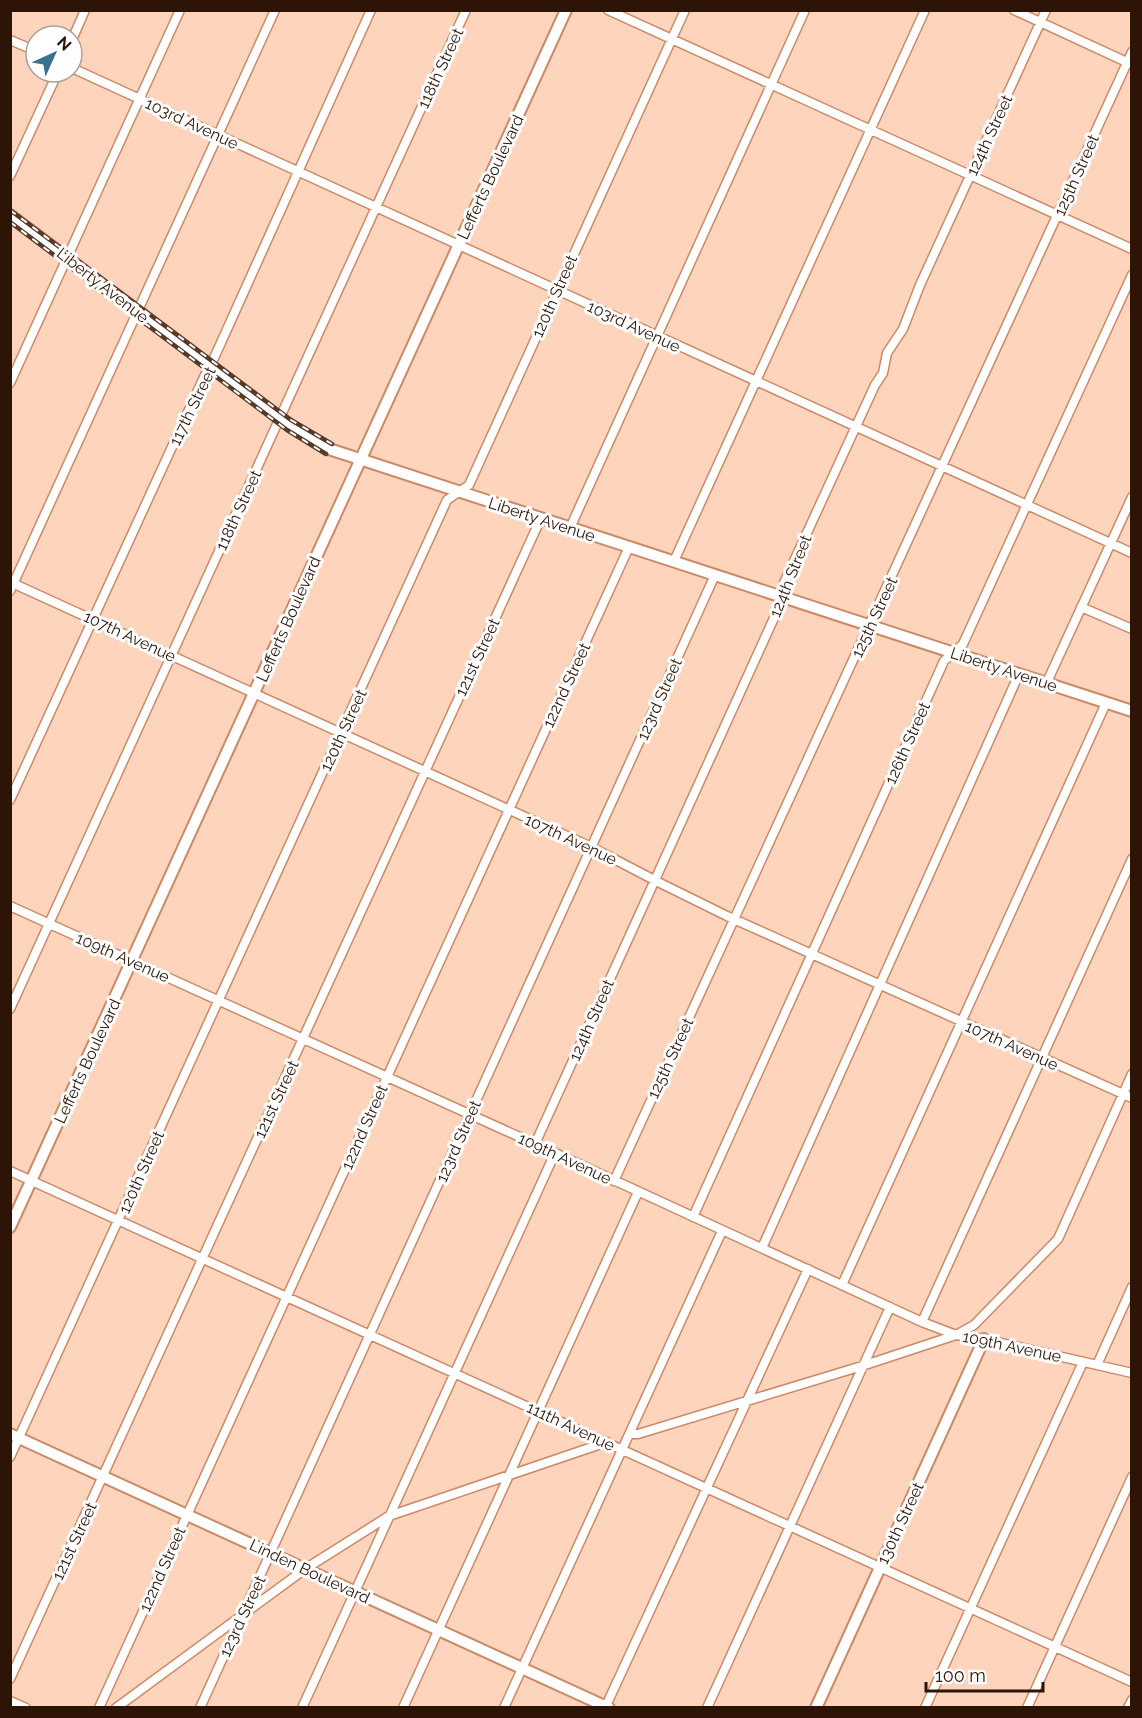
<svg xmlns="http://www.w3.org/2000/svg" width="1142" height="1718" viewBox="0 0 1142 1718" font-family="Raleway,sans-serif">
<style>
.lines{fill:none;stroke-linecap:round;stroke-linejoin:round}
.minor-casing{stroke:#cc8965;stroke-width:11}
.tertiary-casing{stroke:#cc8965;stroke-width:14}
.secondary-casing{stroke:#cc8965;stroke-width:14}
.minor{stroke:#fff;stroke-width:8}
.tertiary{stroke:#fff;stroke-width:10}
.secondary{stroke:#fff;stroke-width:10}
.rail-casing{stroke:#563929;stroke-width:4.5}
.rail{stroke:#fff;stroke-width:2;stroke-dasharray:7;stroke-linecap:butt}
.labels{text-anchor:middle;stroke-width:6;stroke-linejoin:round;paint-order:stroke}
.street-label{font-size:16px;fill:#2d1406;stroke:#fff}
</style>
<rect width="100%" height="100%" fill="#ffd4bd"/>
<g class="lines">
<defs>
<path id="minor" d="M608,10L1132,249
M1014,10L1131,64
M10,40L36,51
M72,40L85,10
M72,68L1132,553
M10,176L58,72
M10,383L180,10
M570,528L805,10
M674,561L925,10
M10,582L591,847L662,884L727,916L1132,1098
M10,591L275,10
M1081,607L1132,629
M1047,682L1132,497
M10,800L205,375L210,367L371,10
M10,906L555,1153L922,1322L956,1335L984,1339L1132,1373
M10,1009L466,10
M535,1144L779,607L783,585L875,385L883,373L887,353L903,329L920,285L1046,10
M10,1171L1132,1682
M614,1181L1132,52
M693,1217L944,661L963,644L1132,275
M762,1248L1019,674
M842,1285L1106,703
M922,1322L1132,859
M1097,1365L1132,1287
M630,1434H638L862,1366L956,1335L974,1325L1058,1239L1132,1074
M10,1457L447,500L469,485L685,10
M10,1679L541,518
M10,1701L26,1708
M99,1708L629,547
M116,1708L305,1569L389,1516L607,1442
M200,1708L715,575
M302,1708L555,1153
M403,1708L638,1192
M504,1708L722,1231
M605,1708L808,1269
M707,1708L890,1307
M925,1708L1083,1362
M1027,1708L1132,1477
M1128,1708L1132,1700"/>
<path id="tertiary" d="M10,215L280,418L314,441L332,450L1132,711
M10,1227L566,10
M816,1708L984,1339"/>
<path id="secondary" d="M10,1434L609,1708"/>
</defs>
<use href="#minor" class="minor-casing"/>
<use href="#tertiary" class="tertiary-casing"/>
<use href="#secondary" class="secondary-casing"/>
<use href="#minor" class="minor"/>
<use href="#tertiary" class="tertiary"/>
<use href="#secondary" class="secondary"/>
<defs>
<path id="rail" d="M10,210L291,420L332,444
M10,222L287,430L326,454"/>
</defs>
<use href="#rail" class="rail-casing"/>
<use href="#rail" class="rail"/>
</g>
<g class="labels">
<g class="street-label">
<text transform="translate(440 68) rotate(-65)" y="6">118th Street</text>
<text transform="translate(192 123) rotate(25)" y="6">103rd Avenue</text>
<text transform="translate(989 135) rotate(-65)" y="6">124th Street</text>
<text transform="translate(1076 175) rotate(-66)" y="6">125th Street</text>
<text transform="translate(490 177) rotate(-65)" y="6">Lefferts Boulevard</text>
<text transform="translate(103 285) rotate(38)" y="6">Liberty Avenue</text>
<text transform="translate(554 296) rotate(-66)" y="6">120th Street</text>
<text transform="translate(634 326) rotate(25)" y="6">103rd Avenue</text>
<text transform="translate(192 406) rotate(-64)" y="6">117th Street</text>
<text transform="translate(238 510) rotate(-65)" y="6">118th Street</text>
<text transform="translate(542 519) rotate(18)" y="6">Liberty Avenue</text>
<text transform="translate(790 576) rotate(-68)" y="6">124th Street</text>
<text transform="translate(874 617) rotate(-65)" y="6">125th Street</text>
<text transform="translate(288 619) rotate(-66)" y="6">Lefferts Boulevard</text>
<text transform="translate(130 636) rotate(25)" y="6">107th Avenue</text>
<text transform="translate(477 657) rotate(-65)" y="6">121st Street</text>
<text transform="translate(1004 669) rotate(18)" y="6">Liberty Avenue</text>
<text transform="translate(566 685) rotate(-65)" y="6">122nd Street</text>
<text transform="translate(659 699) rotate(-66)" y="6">123rd Street</text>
<text transform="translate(343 730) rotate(-65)" y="6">120th Street</text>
<text transform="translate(907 743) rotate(-66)" y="6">126th Street</text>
<text transform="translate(571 839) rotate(25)" y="6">107th Avenue</text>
<text transform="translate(123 957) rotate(24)" y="6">109th Avenue</text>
<text transform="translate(591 1020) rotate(-66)" y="6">124th Street</text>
<text transform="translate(1012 1045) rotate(24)" y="6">107th Avenue</text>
<text transform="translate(670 1058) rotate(-65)" y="6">125th Street</text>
<text transform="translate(87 1061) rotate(-65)" y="6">Lefferts Boulevard</text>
<text transform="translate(276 1099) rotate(-65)" y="6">121st Street</text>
<text transform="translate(364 1127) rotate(-66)" y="6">122nd Street</text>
<text transform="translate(458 1141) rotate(-66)" y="6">123rd Street</text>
<text transform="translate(565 1158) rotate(25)" y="6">109th Avenue</text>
<text transform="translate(141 1172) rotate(-66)" y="6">120th Street</text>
<text transform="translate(1012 1346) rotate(12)" y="6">109th Avenue</text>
<text transform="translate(571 1426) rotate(25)" y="6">111th Avenue</text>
<text transform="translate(900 1523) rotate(-65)" y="6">130th Street</text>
<text transform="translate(74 1541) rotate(-65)" y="6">121st Street</text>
<text transform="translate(162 1569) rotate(-66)" y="6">122nd Street</text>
<text transform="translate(310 1571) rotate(25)" y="6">Linden Boulevard</text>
<text transform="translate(242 1616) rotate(-65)" y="6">123rd Street</text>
</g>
</g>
<rect width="1142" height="1718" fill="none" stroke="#2d1406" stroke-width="24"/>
<g transform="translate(54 54) rotate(45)"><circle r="28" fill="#ffffff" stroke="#aba19b" stroke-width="1.5"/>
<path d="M0-4.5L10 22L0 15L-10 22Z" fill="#39728c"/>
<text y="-9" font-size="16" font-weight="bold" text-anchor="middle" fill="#2d1406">N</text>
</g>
<path d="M926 1682v9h117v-9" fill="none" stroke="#2d1406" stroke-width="3"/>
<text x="935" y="1682" font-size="18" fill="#2d1406" stroke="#ffffff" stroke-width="4.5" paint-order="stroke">100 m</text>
</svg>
